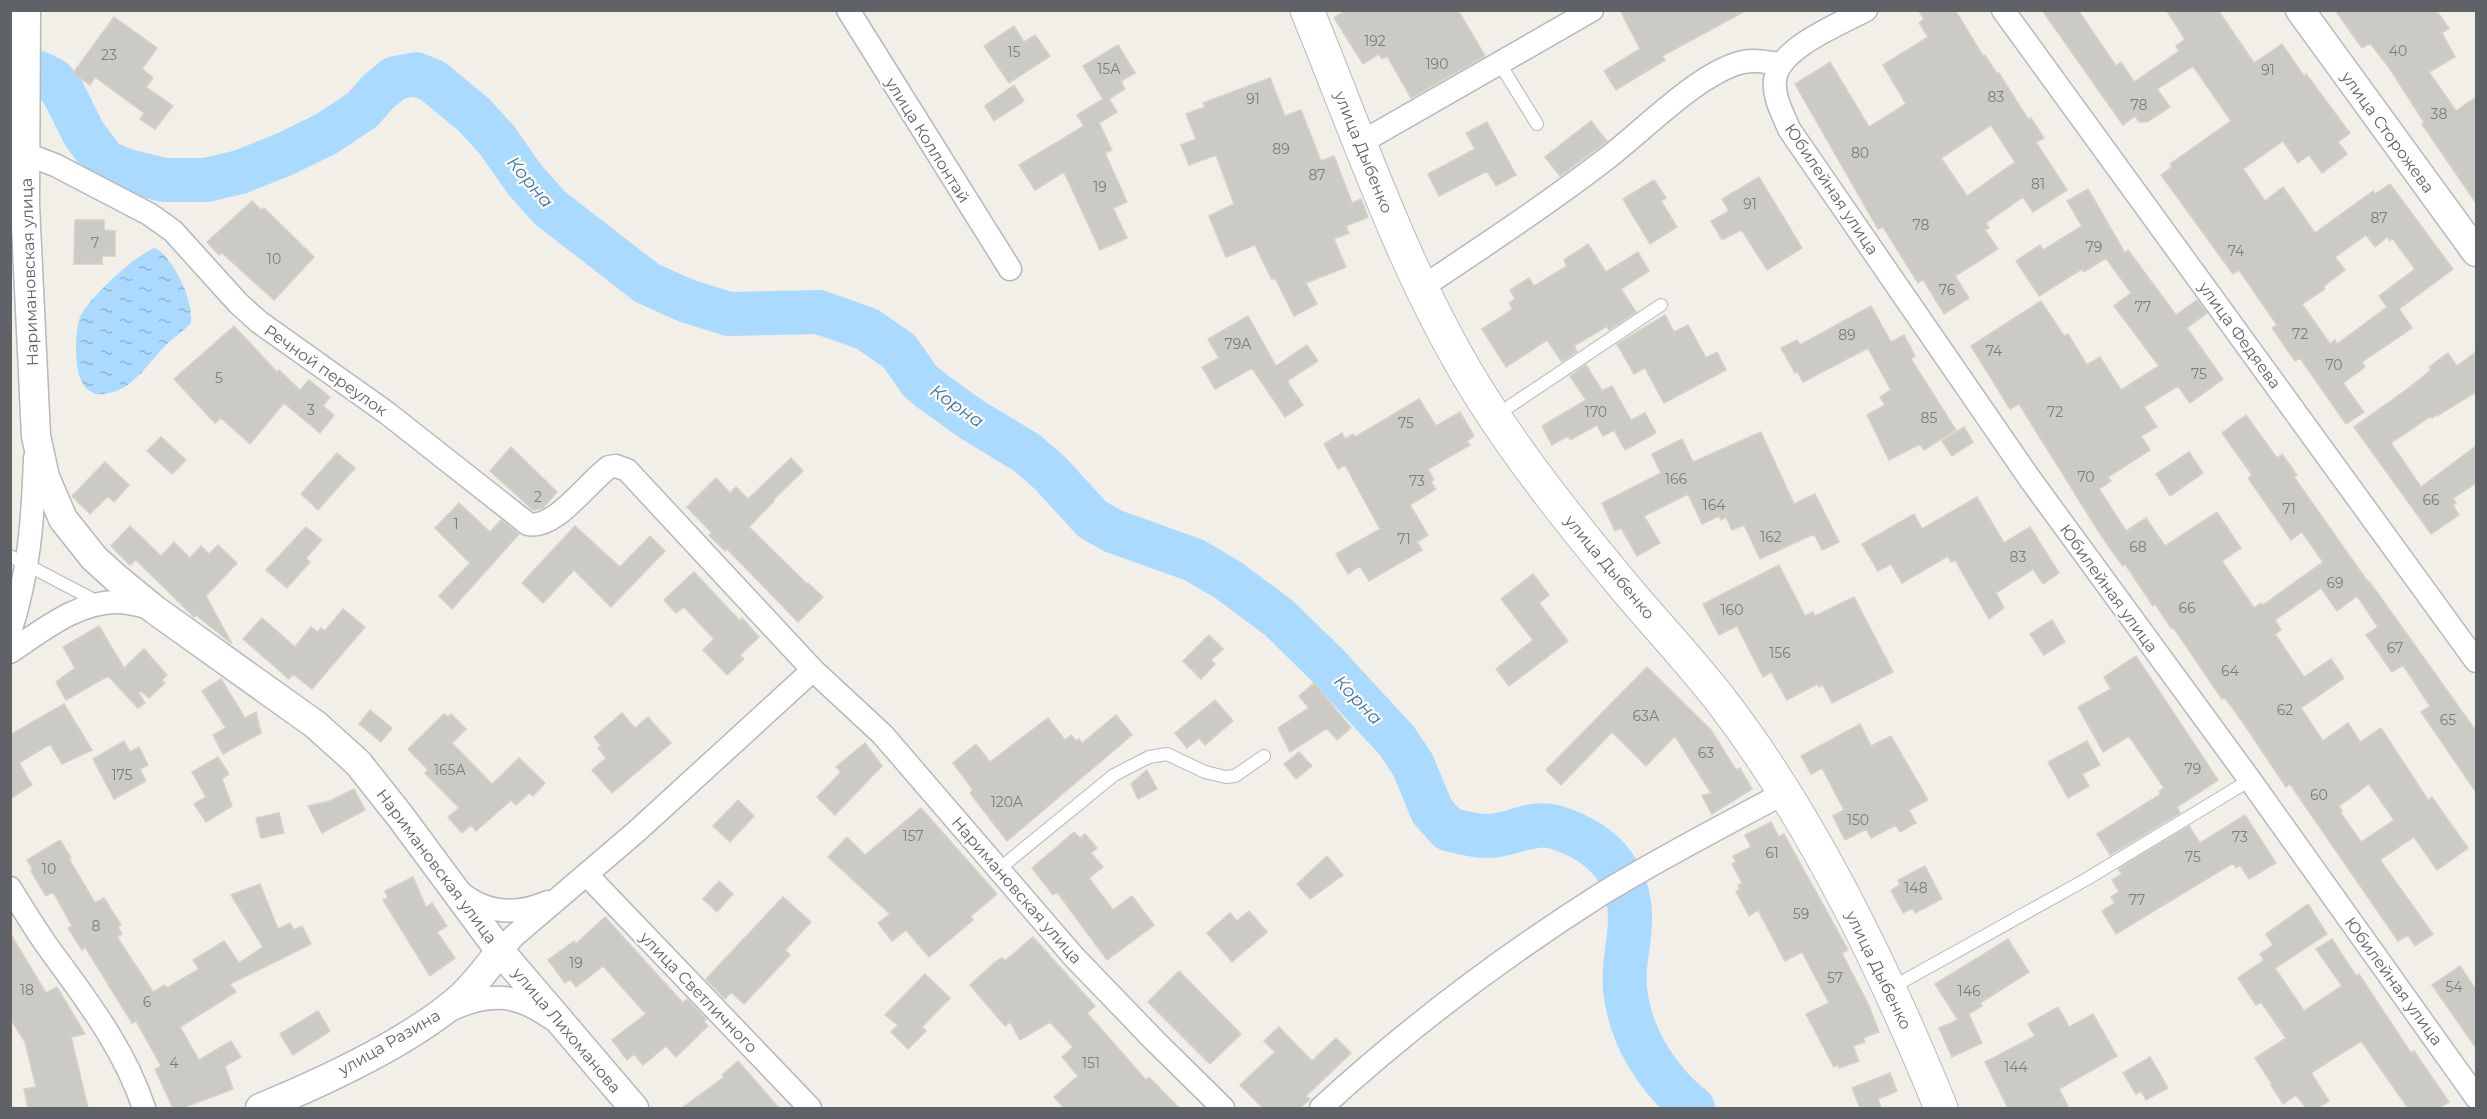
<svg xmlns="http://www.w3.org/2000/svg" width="2487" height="1119" viewBox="0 0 2487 1119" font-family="Montserrat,sans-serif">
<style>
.water{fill:url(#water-ripples)}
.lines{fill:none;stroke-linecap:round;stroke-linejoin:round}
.river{stroke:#aadaff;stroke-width:44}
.building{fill:#cccac5;stroke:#d6d1c6;stroke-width:1.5;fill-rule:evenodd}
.service-casing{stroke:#b5b8bc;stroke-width:14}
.minor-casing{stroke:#b5b8bc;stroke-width:25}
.tertiary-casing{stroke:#b5b8bc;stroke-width:31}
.secondary-casing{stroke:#b6babf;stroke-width:35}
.service{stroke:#fff;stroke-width:12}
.minor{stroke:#fff;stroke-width:22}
.tertiary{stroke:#fff;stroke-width:28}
.secondary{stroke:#fff;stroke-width:33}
.labels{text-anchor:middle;stroke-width:4.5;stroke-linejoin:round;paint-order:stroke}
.number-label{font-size:14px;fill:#7a7d7f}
.street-label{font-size:16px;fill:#5f6368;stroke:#fff}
.water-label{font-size:18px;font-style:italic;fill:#4174aa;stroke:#fff}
</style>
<defs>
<pattern id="water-ripples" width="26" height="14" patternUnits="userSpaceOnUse" patternTransform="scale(1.5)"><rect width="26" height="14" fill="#aadaff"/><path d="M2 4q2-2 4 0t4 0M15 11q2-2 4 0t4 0" fill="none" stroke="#8eb4d2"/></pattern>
</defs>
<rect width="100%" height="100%" fill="#f1efe8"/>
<path class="water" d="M155,248C174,258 194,302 191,323C184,331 174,337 166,345C146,365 129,397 95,394C89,391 85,388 82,382C74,369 74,325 82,313C94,294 135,255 155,248Z"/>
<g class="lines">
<path class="river" d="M10,67L39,73L53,80L63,92L84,134L104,161L124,170L164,180H206L240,172L285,154L326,134L362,110L378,92L395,78L416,74L433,81L474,115L497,140L525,180L550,208L647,283L687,301L729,314L819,312L867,329L899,351L920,381L932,391L971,419L1027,453L1051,474L1092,519L1113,531L1194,560L1228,580L1279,618L1328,666L1397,741L1413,765L1432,811L1448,829C1461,832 1474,836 1488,836C1509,836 1533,820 1555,827C1607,843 1636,878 1629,935C1627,953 1623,971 1625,989C1630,1037 1657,1079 1693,1108"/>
</g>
<path class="building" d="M1346,10H1458L1485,56L1411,98L1387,56L1382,59L1379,54L1363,64L1334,18Z
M1620,10H1747L1662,56L1665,60L1616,90L1604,71L1640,49Z
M1918,10H1955L1983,56L1985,55L1997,74L1999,73L2028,119L2031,118L2044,138L2036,142L2067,190L2033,212L2023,197L1986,223L1989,228L1985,230L1998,249L1955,276L1969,298L1944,314L1923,279L1918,283L1883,227L1878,229L1795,84L1830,62L1869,127L1906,104L1883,65L1928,37L1919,23L1924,19ZM1991,125L2015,162L1967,196L1941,158Z
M2042,10H2078L2116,66L2121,62L2134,82L2179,51L2176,46L2185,39L2166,10H2218L2254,63L2282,44L2304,76L2306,74L2350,133L2338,142L2347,154L2322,173L2309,155L2298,163L2283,141L2243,169L2265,201L2283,187L2315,233L2373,191L2375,194L2390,184L2453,269L2399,309L2412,328L2362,362L2365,367L2343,383L2364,412L2346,424L2300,358L2295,361L2272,328L2277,325L2239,270L2233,274L2161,175L2172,167L2170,164L2231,121L2193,66L2157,89L2170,107L2147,122H2139L2135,116L2123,125ZM2366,235L2375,247L2387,237L2390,241L2392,238L2415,269L2379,296L2387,307L2337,344L2335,340L2330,344L2302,304L2325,289L2324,286L2345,270L2335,257Z
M2335,10H2436L2449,28L2442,33L2455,57L2429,72L2456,111L2476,97V203L2422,124L2424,122L2390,69L2370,43L2362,48Z
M114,17L157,48L142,69L153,78L146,87L173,106L155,129L140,119L144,113L95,77L90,85L73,73Z
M1014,26L1024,42L1035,35L1050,56L1009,83L984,46Z
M1118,45L1135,73L1121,81L1125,89L1109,99L1117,112L1099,123L1112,150L1105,153L1127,202L1113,208L1127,238L1100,250L1064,172L1035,190L1019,165L1084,126L1077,115L1103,99L1083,66Z
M1270,78L1285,116L1301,110L1321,161L1334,156L1352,203L1361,199L1368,217L1346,226L1349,233L1334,239L1346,267L1306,283L1317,304L1294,316L1275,278L1272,280L1255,245L1226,257L1209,216L1234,204L1216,155L1189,165L1181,145L1196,139L1186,114L1205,107L1203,103Z
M1014,85L1024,101L994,121L985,106Z
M1591,121L1607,141L1560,176L1545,157Z
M1487,122L1516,175L1496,186L1487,171L1439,196L1428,174L1475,149L1466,133Z
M1759,177L1802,248L1767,270L1743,232L1741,230L1722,240L1711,221L1729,211L1722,199Z
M1654,180L1666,198L1661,201L1677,227L1650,244L1623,199Z
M2088,189L2125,253L2128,250L2176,315L2197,300L2207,313L2187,328L2223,379L2190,403L2178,386L2144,407L2157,427L2141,436L2150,450L2108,477L2111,481L2099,489L2126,531L2146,518L2165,546L2217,512L2241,548L2222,561L2254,608L2261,603L2263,605L2323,562L2302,532L2291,540L2248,478L2252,475L2222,433L2246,415L2277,458L2282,454L2297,475L2294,477L2368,582L2369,581L2476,731V792L2421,712L2430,706L2403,665L2392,672L2366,635L2378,627L2357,596L2337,611L2321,588L2275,620L2281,630L2275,634L2304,677L2331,659L2344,678L2301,708L2323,741L2348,723L2360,742L2381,728L2428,800L2432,797L2468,848L2437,870L2414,837L2380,860L2433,934L2415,946L2408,935L2398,941L2290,784L2286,787L2244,724L2225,698L2222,699L2173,627L2171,628L2155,604L2153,606L2125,564L2123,566L2102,537L2019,404L2010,409L1971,346L2041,301L2064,336L2068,334L2087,365L2100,357L2121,390L2159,366L2114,306L2131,293L2106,258L2084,272L2082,269L2039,296L2016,261L2040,245L2043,250L2082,226L2067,201ZM2369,784L2394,820L2361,842L2340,812L2342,811L2339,806Z
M252,201L261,210L264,208L314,257L274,300L222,253L219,255L207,242Z
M75,220H104V230L115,231V256H102V264H74Z
M1588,244L1606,272L1638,252L1649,271L1621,289L1636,312L1609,330L1607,326L1574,346L1577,351L1562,362L1547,340L1506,367L1482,329L1513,309L1509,303L1515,299L1510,290L1529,278L1534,286L1567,266L1564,260Z
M1871,306L1891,342L1904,335L1915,356L1911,359L1956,430L1924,450L1920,444L1889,460L1867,415L1885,405L1880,397L1891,390L1868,348L1803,382L1797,371L1795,373L1781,348L1797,340L1800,345Z
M1665,315L1674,332L1688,325L1706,358L1717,352L1726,370L1664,403L1645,368L1634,374L1617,344Z
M1248,316L1276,366L1307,345L1318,361L1287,381L1303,405L1285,417L1252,368L1215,389L1202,367L1219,358L1208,339Z
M234,326L277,372L279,370L300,390L309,380L330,397L323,406L334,415L320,433L284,403L250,444L221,418L215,423L174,379Z
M2476,352V392L2437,416L2436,415L2432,418L2431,416L2391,443L2421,487L2476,446V483L2453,498L2456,503L2453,505L2459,515L2431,534L2354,427L2406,390L2431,370L2429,367L2448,353L2457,366Z
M1586,365L1602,391L1612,386L1631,420L1645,413L1656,433L1625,450L1614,430L1603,436L1597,425L1570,440L1568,436L1552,445L1542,426L1586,400L1570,376Z
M1419,399L1436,426L1460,412L1474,436L1467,441L1470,445L1428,469L1434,480L1431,482L1436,489L1410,505L1428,535L1417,542L1422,550L1369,581L1360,566L1348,574L1336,554L1380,529L1345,465L1338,469L1324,444L1342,433L1345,439L1353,434L1355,437Z
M1964,427L1973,442L1952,456L1942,441Z
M1761,432L1794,504L1815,494L1839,542L1822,550L1814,534L1760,559L1744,525L1732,530L1726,517L1721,520L1719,516L1702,524L1688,494L1644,516L1660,543L1637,556L1621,528L1615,531L1602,503L1661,473L1652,454L1682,439L1693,462Z
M161,437L186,460L172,474L147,451Z
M511,447L557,492L543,508L533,510L490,471Z
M2189,452L2203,473L2170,496L2156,474Z
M337,453L355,468L318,510L301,494Z
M791,458L803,471L773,500L774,501L749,527L807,584L808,583L823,597L798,622L727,549L725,551L709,535L712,533L687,507L716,478L730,493L736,487L748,499Z
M105,462L129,485L114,502L108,496L90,514L72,496Z
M1977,497L2004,543L2030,527L2059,573L2043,584L2033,569L1996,593L2004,608L1989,619L1955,560L1951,562L1948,556L1902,583L1891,564L1878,571L1862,544L1914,514L1922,529Z
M459,503L490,532L501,520L519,534L452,609L439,596L470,563L435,528Z
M130,526L161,556L174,542L190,558L201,546L209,554L218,545L237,563L206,596L232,644L196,615L194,617L136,560L130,565L111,546Z
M575,526L620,567L650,536L665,551L611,607L574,570L543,603L522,583Z
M306,527L322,540L306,558L310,562L287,588L266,570Z
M1779,565L1805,616L1813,612L1815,616L1854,597L1893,672L1832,703L1823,685L1819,687L1817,684L1787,700L1771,672L1763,677L1737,626L1719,635L1703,604Z
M694,572L740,621L742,618L759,637L740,655L744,659L727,675L703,650L714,639L684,607L676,613L664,600Z
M1533,574L1549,595L1539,603L1568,641L1509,686L1496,669L1533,640L1501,599Z
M343,609L365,627L312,689L293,674L289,679L243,639L262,618L295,647L311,627L318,632L321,628L325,631Z
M2052,620L2065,642L2044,655L2030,634Z
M99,626L124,668L144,649L167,675L162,680L165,683L149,698L141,691L139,693L145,703L138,708L108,676L66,700L56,682L75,668L63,647Z
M1209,635L1223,649L1211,660L1215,664L1201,679L1183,661Z
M2136,656L2218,780L2177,807L2180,813L2110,855L2097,834L2161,794L2159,791L2164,788L2129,736L2103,752L2078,707L2111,689L2104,677Z
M1647,667L1711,730L1736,770L1740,768L1752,789L1712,814L1702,796L1711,793L1675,736L1646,766L1612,732L1561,785L1546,770Z
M221,679L245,718L256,712L261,733L223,754L213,735L226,728L202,691Z
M1314,683L1351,728L1337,740L1327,728L1290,752L1278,728L1309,708L1299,696Z
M1215,700L1233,721L1205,745L1199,738L1187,748L1175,733Z
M64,704L92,750L62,764L50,744L19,763L32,785L10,799V735Z
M370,710L392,728L381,742L359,724Z
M622,713L635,728L648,717L671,743L612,793L592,770L606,758L598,748L601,746L594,737Z
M444,714L448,717L451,714L466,729L452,743L492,784L519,758L545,783L533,796L529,793L516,805L511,800L476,831L471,825L462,833L448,817L459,808L425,773L428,770L408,749Z
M1116,715L1132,735L1007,841L970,793L973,790L953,763L976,744L990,762L1048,718L1065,740L1071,735L1076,741L1079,739L1082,743Z
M1860,724L1871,746L1891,736L1928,800L1909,810L1916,823L1900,832L1896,825L1871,838L1866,829L1845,840L1833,816L1844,810L1822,768L1811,774L1801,756Z
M124,741L130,752L139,747L148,765L140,769L146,781L114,799L93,759Z
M2087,741L2100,765L2082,774L2089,786L2068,798L2048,762Z
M865,743L882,766L835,815L817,797L841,772L836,767Z
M1299,752L1312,766L1296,779L1284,764Z
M218,757L229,774L222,779L232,806L206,822L194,804L206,797L192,772Z
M1147,770L1157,789L1138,799L1131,784Z
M354,789L365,810L322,833L308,806L330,801Z
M738,800L754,816L730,842L713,826Z
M921,808L997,894L971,916L973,920L929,957L906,930L892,941L878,923L890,914L828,857L847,837L865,855Z
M279,813L284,833L261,838L256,818Z
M2245,815L2276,863L2249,879L2240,865L2236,868L2233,863L2116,934L2102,911L2115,903L2111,897L2119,892L2112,880L2122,874L2118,869L2189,826L2200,843Z
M1771,822L1779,837L1784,834L1848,950L1842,953L1869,1006L1879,1032L1863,1038L1865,1042L1853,1046L1859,1061L1839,1068L1838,1065L1834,1067L1806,1014L1829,1003L1802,952L1785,961L1758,910L1749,916L1736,891L1740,889L1738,885L1742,883L1732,864L1736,862L1733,856L1751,847L1745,835Z
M1074,832L1080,838L1085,834L1097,848L1091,853L1103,867L1089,878L1113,910L1132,896L1154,925L1107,960L1057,892L1053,895L1032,868Z
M60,840L71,858L69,859L95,903L104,898L121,925L118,927L122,934L117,937L153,992L165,985L167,988L199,969L193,960L224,941L239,963L263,947L231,895L260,884L278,929L290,923L294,930L302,926L311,944L230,984L236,992L180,1027L199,1060L231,1041L241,1057L225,1066L233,1089L182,1108H173L155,1069L161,1066L136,1021L132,1023L85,947L82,950L68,928L72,926L53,892L46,896L31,871L33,870L27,860Z
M1327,856L1343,875L1310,899L1297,884Z
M1925,866L1942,899L1915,913L1913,908L1903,913L1891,890L1900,885L1898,880Z
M413,877L426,907L432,903L447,926L437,932L455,958L430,976L383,900L388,898L385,891Z
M719,881L733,894L717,912L703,899Z
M783,897L811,922L785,950L790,955L744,1004L731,992L725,999L706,979Z
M2308,904L2327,934L2275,968L2304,1011L2342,986L2316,949L2332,939L2356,976L2359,974L2411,1053L2414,1051L2449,1102L2439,1108H2408L2361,1041L2311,1073L2329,1101L2317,1108H2306L2296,1095L2283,1104L2271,1085L2272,1084L2255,1058L2286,1038L2261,1002L2256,1005L2238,978L2264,960L2260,954L2273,945L2266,934Z
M1249,911L1267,932L1232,962L1207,933L1230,913L1237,921Z
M605,917L683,1003L687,999L706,1019L704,1022L708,1026L676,1057L666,1046L643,1065L634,1054L627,1060L612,1040L646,1014L603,966L576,987L570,979L565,983L548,960L574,941L576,944Z
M10,933L46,993L57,987L85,1034L71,1037L88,1108H28L24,1089L36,1087L25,1042L10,1018Z
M1033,937L1095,1006L1087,1013L1146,1080L1149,1077L1179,1108H1064L1054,1097L1078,1076L1062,1057L1073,1047L1050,1022L1020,1040L1010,1022L1005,1026L970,985L995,962L1002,958L1005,961Z
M2008,939L2029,972L1980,1003L1982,1006L1964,1017L1969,1015L1982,1043L1952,1057L1939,1028L1958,1020L1935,984Z
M2460,966L2476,990V1048L2432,985Z
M1179,971L1241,1034L1210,1064L1148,1002Z
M925,974L950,998L922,1027L926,1031L908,1049L891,1032L898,1025L885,1015Z
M2058,1007L2069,1027L2093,1014L2117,1056L2059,1089L2069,1108H2008L1985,1062L2035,1036L2028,1024Z
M318,1011L330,1031L293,1055L280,1034Z
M1279,1027L1312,1061L1336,1038L1351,1053L1306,1096L1310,1099L1300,1108H1263L1240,1085L1275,1052L1264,1041Z
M2150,1057L2168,1088L2146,1100L2141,1091L2136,1094L2123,1073Z
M738,1061L779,1108H682L724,1077L722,1075Z
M1890,1073L1897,1091L1878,1099L1881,1108H1860L1852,1088Z"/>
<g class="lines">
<defs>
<path id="service" d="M1500,64L1537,124
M1495,416L1661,305
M10,556L100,603
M999,869L1114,775L1149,757L1167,754L1205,772L1226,777L1235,776L1264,756
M1891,988L2085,880L2250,780"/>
<path id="minor" d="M848,10L1010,269
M1866,10C1840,24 1778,48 1775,80C1773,97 1783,114 1789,129L2030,479L2250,780L2476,1097
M2003,10L2476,661
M1360,143L1592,10
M10,148L55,165L149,214L173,231L238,303L259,322L387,413L528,524C555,530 588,482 609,467L616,466L627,470L813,670
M1421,288C1484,246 1546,205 1606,159C1643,131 1695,76 1739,63C1753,59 1767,62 1780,64
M10,632C29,574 33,519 35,458
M10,652C42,631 76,602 117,602C129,602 142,606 154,609
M587,875L810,1108
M10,888C25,912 39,936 56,958C91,1006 125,1051 144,1108
M461,893C487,914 518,915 548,902
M500,951L514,936L637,831L813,670L883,735L1074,957L1155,1041L1223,1108
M450,1010C489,992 516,993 551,1018
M1321,1108C1407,1029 1501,958 1600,895C1660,858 1723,826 1784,793"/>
<path id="tertiary" d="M26,10L25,205L36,436L45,477L63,519L94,558L116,578L155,610L316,725L358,763L400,816L500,951L634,1108
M2300,10L2476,252
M260,1108C323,1082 410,1042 461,997C476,983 488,967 500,951"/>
<path id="secondary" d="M1307,10C1361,142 1407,281 1484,401C1527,468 1577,530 1627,590C1659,628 1693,664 1723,703C1814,822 1885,970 1941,1108"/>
</defs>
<use href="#service" class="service-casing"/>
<use href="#minor" class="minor-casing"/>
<use href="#tertiary" class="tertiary-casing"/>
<use href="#secondary" class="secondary-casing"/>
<use href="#service" class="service"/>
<use href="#minor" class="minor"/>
<use href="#tertiary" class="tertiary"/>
<use href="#secondary" class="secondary"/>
</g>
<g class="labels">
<g class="number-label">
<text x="1375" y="46">192</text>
<text x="2398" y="56">40</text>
<text x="1014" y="57">15</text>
<text x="109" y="60">23</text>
<text x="1437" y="69">190</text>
<text x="1109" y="74">15А</text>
<text x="2268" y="75">91</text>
<text x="1996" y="102">83</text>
<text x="1253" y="104">91</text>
<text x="2139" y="110">78</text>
<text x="2439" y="119">38</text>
<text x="1281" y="154">89</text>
<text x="1860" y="158">80</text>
<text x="1317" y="180">87</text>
<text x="2038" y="189">81</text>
<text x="1100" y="192">19</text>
<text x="1750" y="209">91</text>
<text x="2379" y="223">87</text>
<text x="1921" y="230">78</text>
<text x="95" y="248">7</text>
<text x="2094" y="252">79</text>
<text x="2236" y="256">74</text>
<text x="274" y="264">10</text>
<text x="1947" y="295">76</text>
<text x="2143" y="312">77</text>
<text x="2300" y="339">72</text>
<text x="1847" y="340">89</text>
<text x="1238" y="349">79А</text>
<text x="1994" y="356">74</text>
<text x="2334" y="370">70</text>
<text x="2199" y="379">75</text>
<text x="219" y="383">5</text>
<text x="311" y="415">3</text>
<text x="1596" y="417">170</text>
<text x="2055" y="417">72</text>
<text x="1929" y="423">85</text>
<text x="1406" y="428">75</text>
<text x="2086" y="482">70</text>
<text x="1676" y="484">166</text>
<text x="1417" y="486">73</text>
<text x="538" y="502">2</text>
<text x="2431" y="505">66</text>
<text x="1714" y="510">164</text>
<text x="2289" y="514">71</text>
<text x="456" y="529">1</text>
<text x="1771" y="542">162</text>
<text x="1404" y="544">71</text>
<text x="2138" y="552">68</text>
<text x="2018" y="562">83</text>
<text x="2335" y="588">69</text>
<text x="2187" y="613">66</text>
<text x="1732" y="615">160</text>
<text x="2395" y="653">67</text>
<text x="1780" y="658">156</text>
<text x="2230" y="676">64</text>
<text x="2285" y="715">62</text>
<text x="1646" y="721">63А</text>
<text x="2448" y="725">65</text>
<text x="1706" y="758">63</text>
<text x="2193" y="774">79</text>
<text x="450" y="775">165А</text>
<text x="122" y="780">175</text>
<text x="2319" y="800">60</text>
<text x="1007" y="807">120А</text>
<text x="1858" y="825">150</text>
<text x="913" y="841">157</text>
<text x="2240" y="842">73</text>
<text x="1772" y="858">61</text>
<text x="2193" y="862">75</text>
<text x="49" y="874">10</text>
<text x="1916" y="893">148</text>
<text x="2137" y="905">77</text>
<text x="1801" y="919">59</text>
<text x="96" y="931">8</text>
<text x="576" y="968">19</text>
<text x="1835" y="983">57</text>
<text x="2454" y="992">54</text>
<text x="27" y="995">18</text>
<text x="1969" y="996">146</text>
<text x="147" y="1007">6</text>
<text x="174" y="1068">4</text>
<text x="1091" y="1068">151</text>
<text x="2016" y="1072">144</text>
</g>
<g class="street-label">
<text transform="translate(2388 132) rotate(54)" y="6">улица Сторожева</text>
<text transform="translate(928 140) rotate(58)" y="6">улица Коллонтай</text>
<text transform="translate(1364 152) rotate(68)" y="6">улица Дыбенко</text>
<text transform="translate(1832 189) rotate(56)" y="6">Юбилейная улица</text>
<text transform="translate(29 272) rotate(-92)" y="6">Наримановская улица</text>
<text transform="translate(2240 335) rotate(54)" y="6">улица Федяева</text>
<text transform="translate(326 370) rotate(35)" y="6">Речной переулок</text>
<text transform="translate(1610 567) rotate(50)" y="6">улица Дыбенко</text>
<text transform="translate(2109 588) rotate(54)" y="6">Юбилейная улица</text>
<text transform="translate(437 866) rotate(53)" y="6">Наримановская улица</text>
<text transform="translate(1017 890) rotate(49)" y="6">Наримановская улица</text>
<text transform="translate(1879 970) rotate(64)" y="6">улица Дыбенко</text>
<text transform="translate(2394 981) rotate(54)" y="6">Юбилейная улица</text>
<text transform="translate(699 992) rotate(46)" y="6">улица Светличного</text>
<text transform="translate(567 1030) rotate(50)" y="6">улица Лихоманова</text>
<text transform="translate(389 1042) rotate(-30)" y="6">улица Разина</text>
</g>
<g class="water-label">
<text transform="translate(530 182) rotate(50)" y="6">Корна</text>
<text transform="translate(957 406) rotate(35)" y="6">Корна</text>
<text transform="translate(1358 700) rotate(46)" y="6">Корна</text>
</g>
</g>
<rect width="2487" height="1119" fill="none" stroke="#5f6368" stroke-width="24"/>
</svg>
